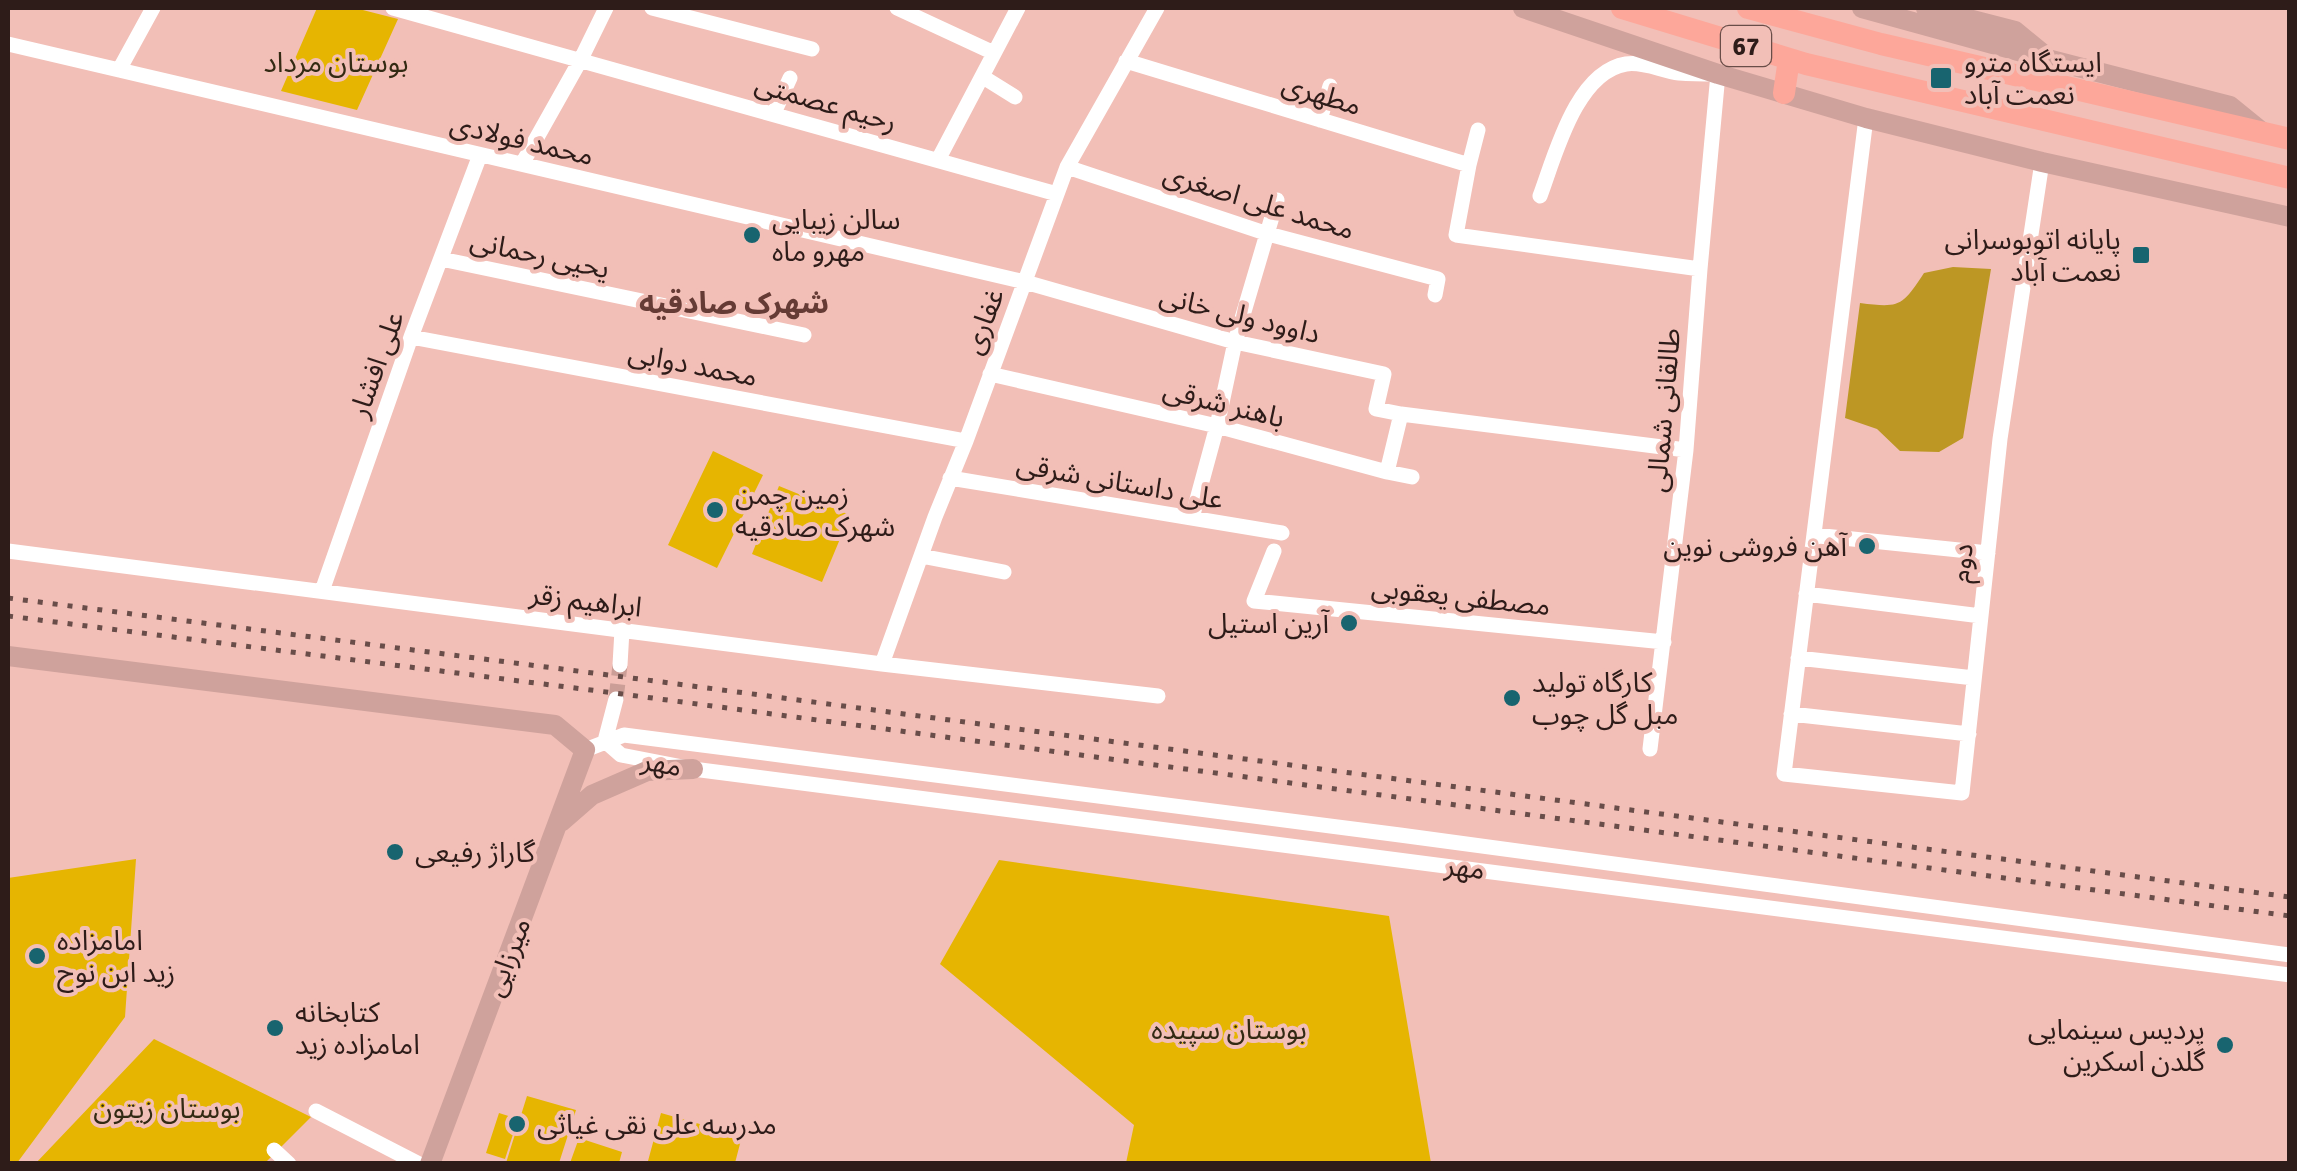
<svg xmlns="http://www.w3.org/2000/svg" width="2297" height="1171" viewBox="0 0 2297 1171" font-family="Signika,'Noto Sans Arabic',sans-serif">
<style>
.green{fill:#e6b501}
.forest{fill:#bd9724}
.lines{fill:none;stroke-linecap:round;stroke-linejoin:round}
.minor-tunnel{stroke:#cb9e97;stroke-width:15;stroke-dasharray:15 8;stroke-linecap:butt}
.minor{stroke:#fff;stroke-width:15}
.major{stroke:#cfa29c;stroke-width:20}
.highway{stroke:#fda79a;stroke-width:22}
.rail{stroke:#694d49;stroke-width:5;stroke-dasharray:5 10;stroke-linecap:butt}
.poi-dot{fill:#18646f;stroke:#f2bfb7;stroke-width:4}
.labels{text-anchor:middle;stroke-width:8;stroke-linejoin:round;paint-order:stroke}
.shield{fill:#f2bfb7;stroke:#694d48;stroke-width:2.5}
.shield-label{font-size:25px;font-weight:bold;fill:#2e1c19}
.park-label{font-size:28px;fill:#332a13;stroke:#f2bfb7}
.poi-label{font-size:28px;fill:#2e1c19;stroke:#f2bfb7;text-anchor:start}
.street-label{font-size:28px;fill:#2e1c19;stroke:#f2bfb7}
.neighbourhood-label{font-size:30px;font-weight:bold;fill:#653b35;stroke:#f2bfb7}
</style>
<rect width="100%" height="100%" fill="#f2bfb7"/>
<path class="green" d="M317,8H355L398,19L357,110L281,91Z
M713,451L763,475L717,568L668,545Z
M779,486L850,515L822,582L752,554Z
M136,859L125,1017L17,1163H8V878Z
M999,860L1389,916L1431,1163H1126L1134,1125L940,964Z
M154,1039L311,1117L265,1163L35,1164Z
M527,1096L576,1110L559,1163H506Z
M499,1113L518,1119L505,1159L486,1153Z
M661,1113L742,1136L735,1163L658,1164L648,1161Z
M579,1138L622,1152L619,1163H570Z"/>
<path class="forest" d="M1953,267L1991,269L1963,438L1939,452L1900,451L1877,429L1845,418L1860,303C1899,308 1902,307 1924,273Z"/>
<g class="lines">
<path class="minor-tunnel" d="M616,699L620,665"/>
<path class="minor" d="M393,8L1057,194
M652,8L812,49
M897,8L994,53
M8,44L1025,282L1235,342L1384,374L1376,409L1401,414L1686,450
M1126,61L1469,165L1478,130
M119,70L153,8
M983,77L1015,97
M774,113L790,78
M1866,118L1784,774L1962,793L2000,439L2042,162
M1320,120L1330,86
M938,160L1018,8
M522,164L581,59L606,8
M1469,165L1456,235L1700,269
M1067,167L1268,234L1438,279L1435,295
M1540,196C1555,156 1576,72 1626,64C1643,61 1662,71 1679,73C1692,74 1705,74 1718,74L1700,269L1686,450L1650,749
M441,259L804,335
M411,337L966,441
M990,374L1217,426L1387,472L1412,477
M1387,472L1401,414
M950,478L1282,533
M1192,518L1217,426L1235,342L1277,200
M1814,535L1988,553
M8,551L882,664L1158,696
M1274,551L1254,601L1664,642
M921,556L1004,572
M322,591L411,337L480,155
M1806,594L1981,616
M1798,658L1974,678
M882,664L935,517L966,441L1067,167L1157,8
M620,665L622,630
M1791,714L1969,734
M605,741L621,755L693,769L2290,975
M605,741L616,699
M585,750L624,735L1400,835L2290,955
M316,1111L419,1164
M274,1150L289,1164"/>
<path class="major" d="M1523,8L1718,74L1866,118L2042,162L2290,217
M1862,8L2051,60L2230,106L2262,132
M1926,8L2015,31L2043,54
M8,656L555,725L585,750L430,1164
M561,822L592,795L647,771L693,769"/>
<path class="highway" d="M1622,8L1806,64L2290,178
M1748,8L1881,44L2290,139
M1784,93L1789,59"/>
<path class="rail" d="M8,598L624,677L2290,897
M8,616L622,694L2290,916"/>
</g>
<g class="poi-dot">
<rect x="1929" y="66" width="24" height="24" rx="5"/>
<circle cx="752" cy="235" r="10"/>
<rect x="2131" y="245" width="20" height="20" rx="5"/>
<circle cx="715" cy="510" r="10"/>
<circle cx="1867" cy="546" r="10"/>
<circle cx="1349" cy="623" r="10"/>
<circle cx="1512" cy="698" r="10"/>
<circle cx="395" cy="852" r="10"/>
<circle cx="37" cy="956" r="10"/>
<circle cx="275" cy="1028" r="10"/>
<circle cx="2225" cy="1045" r="10"/>
<circle cx="517" cy="1124" r="10"/>
</g>
<g class="labels">
<rect class="shield" x="1721" y="26" width="50" height="40" rx="8"/>
<g class="shield-label">
<text x="1746" y="55">67</text>
</g>
<g class="park-label">
<text x="336" y="72">بوستان مرداد</text>
<text x="1229" y="1039">بوستان سپیده</text>
<text x="167" y="1118">بوستان زیتون</text>
</g>
<g class="poi-label">
<text x="1964" y="72">ایستگاه مترو<tspan x="1964" dy="32">نعمت آباد</tspan></text>
<text x="772" y="229">سالن زیبایی<tspan x="772" dy="32">مهرو ماه</tspan></text>
<text x="2121" y="249" text-anchor="end">پایانه اتوبوسرانی<tspan x="2121" dy="32">نعمت آباد</tspan></text>
<text x="735" y="504">زمین چمن<tspan x="735" dy="32">شهرک صادقیه</tspan></text>
<text x="1847" y="556" text-anchor="end">آهن فروشی نوین</text>
<text x="1329" y="633" text-anchor="end">آرین استیل</text>
<text x="1532" y="692">کارگاه تولید<tspan x="1532" dy="32">مبل گل چوب</tspan></text>
<text x="415" y="862">گاراژ رفیعی</text>
<text x="57" y="950">امامزاده<tspan x="57" dy="32">زید ابن نوح</tspan></text>
<text x="295" y="1022">کتابخانه<tspan x="295" dy="32">امامزاده زید</tspan></text>
<text x="2205" y="1039" text-anchor="end">پردیس سینمایی<tspan x="2205" dy="32">گلدن اسکرین</tspan></text>
<text x="537" y="1134">مدرسه علی نقی غیاثی</text>
</g>
<g class="street-label">
<text transform="translate(1322 94) rotate(17)" y="10">مطهری</text>
<text transform="translate(826 102) rotate(16)" y="10">رحیم عصمتی</text>
<text transform="translate(522 139) rotate(13)" y="10">محمد فولادی</text>
<text transform="translate(1259 201) rotate(17)" y="10">محمد علی اصغری</text>
<text transform="translate(540 254) rotate(12)" y="10">یحیی رحمانی</text>
<text transform="translate(1240 314) rotate(14)" y="10">داوود ولی خانی</text>
<text transform="translate(983 321) rotate(-69)" y="10">غفاری</text>
<text transform="translate(376 364) rotate(-70)" y="10">علی افشار</text>
<text transform="translate(693 364) rotate(11)" y="10">محمد دوابی</text>
<text transform="translate(1224 403) rotate(14)" y="10">باهنر شرقی</text>
<text transform="translate(1663 410) rotate(-85)" y="10">طالقانی شمالی</text>
<text transform="translate(1120 481) rotate(10)" y="10">علی داستانی شرقی</text>
<text transform="translate(1961 563) rotate(-84)" y="10">دوم</text>
<text transform="translate(1461 596) rotate(6)" y="10">مصطفی یعقوبی</text>
<text transform="translate(586 600) rotate(7)" y="10">ابراهیم زقر</text>
<text transform="translate(662 763) rotate(11)" y="10">مهر</text>
<text transform="translate(1465 867) rotate(7)" y="10">مهر</text>
<text transform="translate(507 957) rotate(-69)" y="10">میرزایی</text>
</g>
<g class="neighbourhood-label">
<text x="734" y="313">شهرک صادقیه</text>
</g>
</g>
<rect width="2297" height="1171" fill="none" stroke="#2e1c19" stroke-width="20"/>
</svg>
